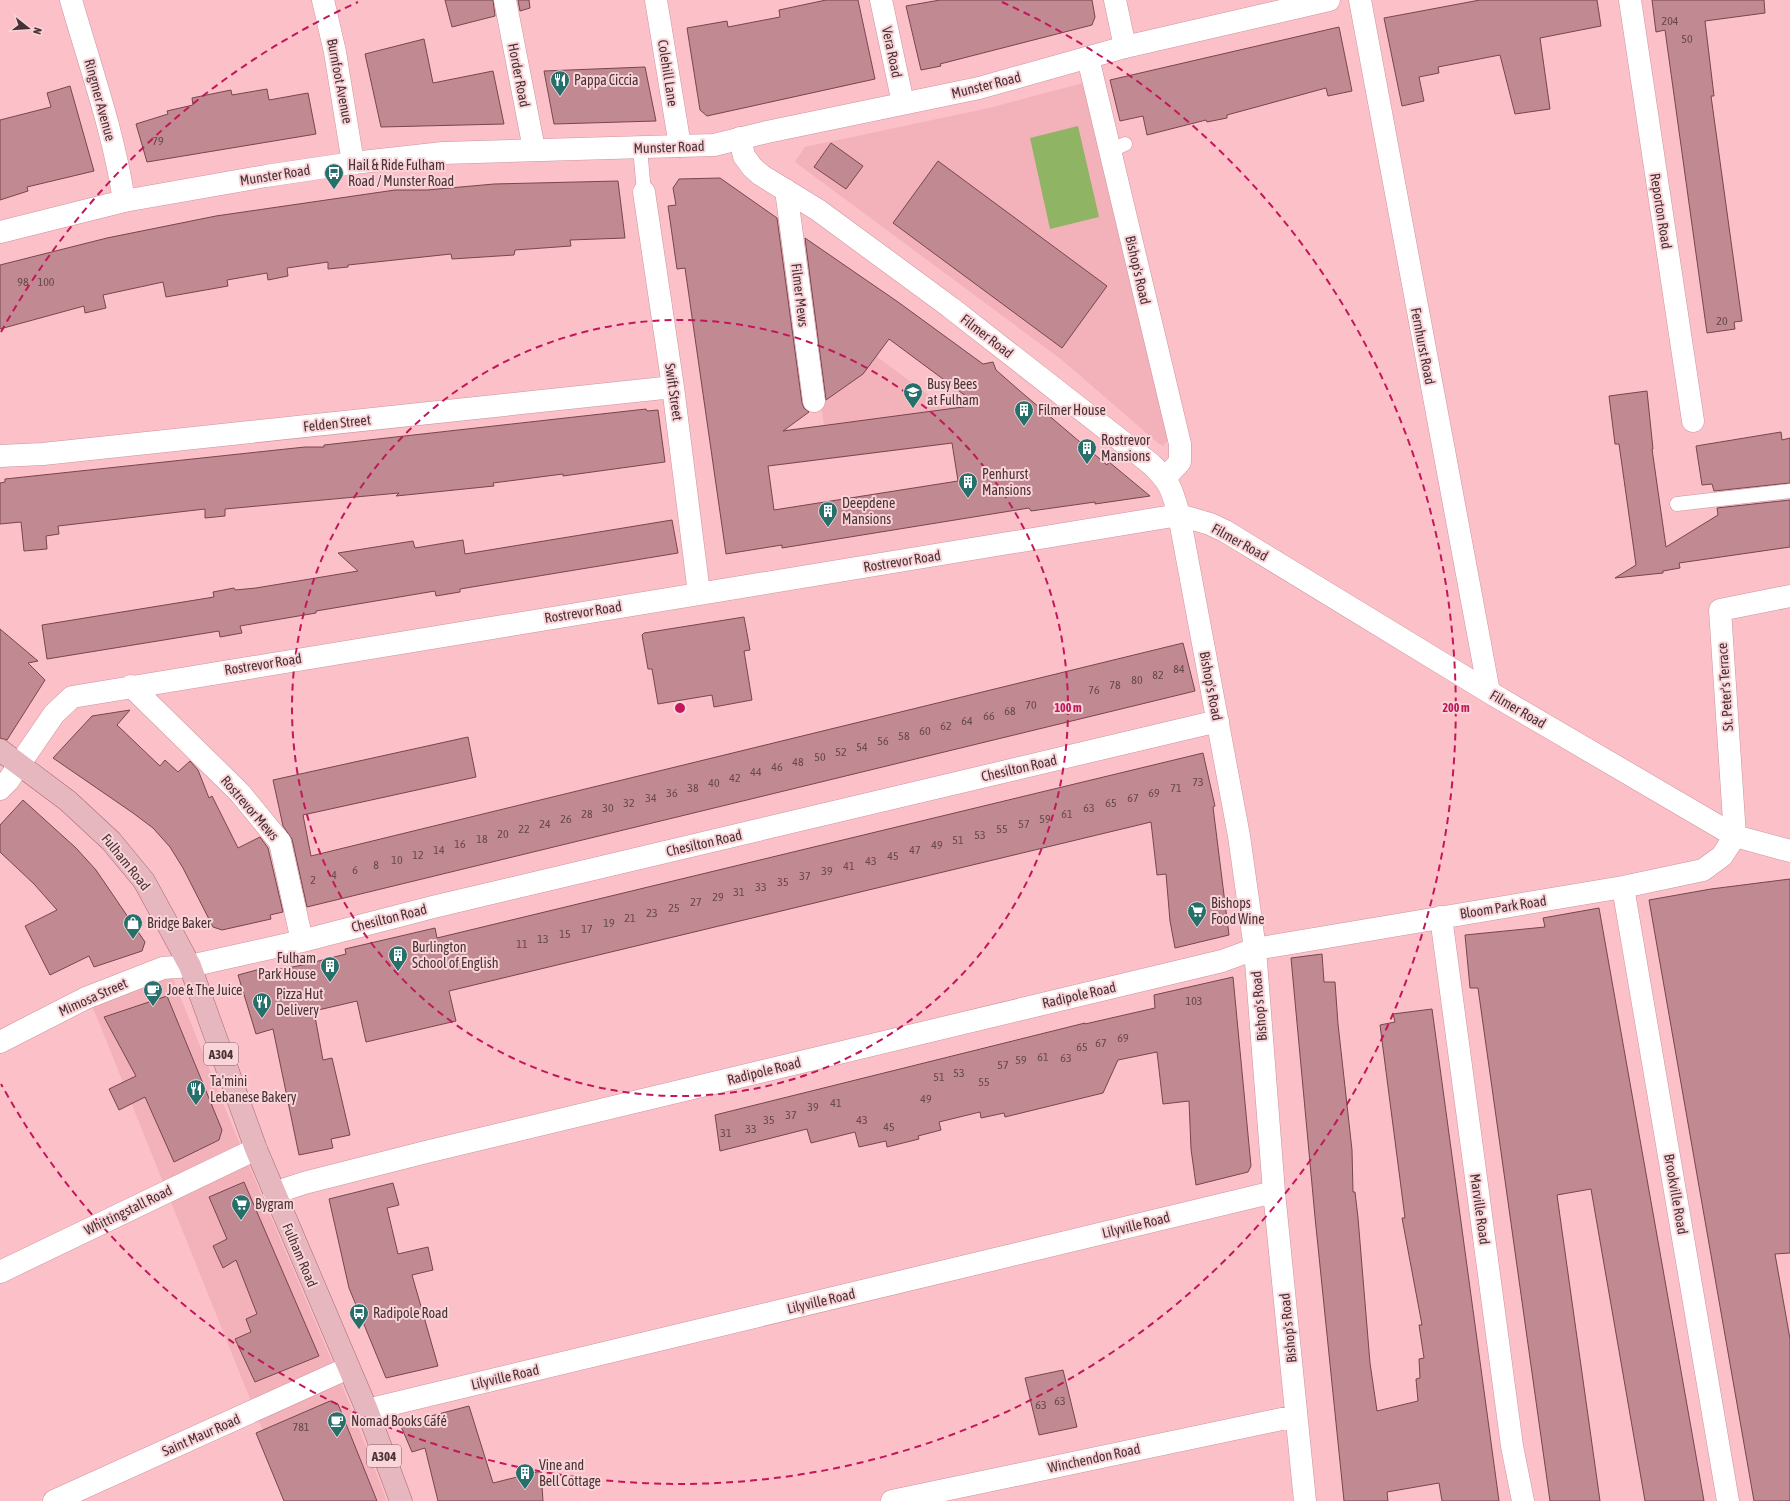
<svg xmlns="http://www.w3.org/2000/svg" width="1790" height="1501" viewBox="0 0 1790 1501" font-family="'Asap Condensed',sans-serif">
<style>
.built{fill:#f3b1ba}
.green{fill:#8fb464}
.building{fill:#c18991;stroke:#78464e;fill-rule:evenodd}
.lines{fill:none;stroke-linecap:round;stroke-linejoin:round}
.service-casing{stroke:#cd949c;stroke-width:15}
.minor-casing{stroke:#cd949c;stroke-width:23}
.tertiary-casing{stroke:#cd949c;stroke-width:23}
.primary-casing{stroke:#a56973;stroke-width:23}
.service{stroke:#fff;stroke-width:14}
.minor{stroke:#fff;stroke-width:22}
.tertiary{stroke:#fff;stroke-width:22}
.primary{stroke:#e6b7bf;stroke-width:22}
.ring{fill:none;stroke:#c2185b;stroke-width:2;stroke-dasharray:7 5}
.labels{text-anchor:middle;stroke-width:4;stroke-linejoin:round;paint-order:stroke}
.number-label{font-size:12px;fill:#67484c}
.shield{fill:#f9d4d9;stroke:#7e6366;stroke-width:1}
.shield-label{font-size:13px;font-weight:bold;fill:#493235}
.street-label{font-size:14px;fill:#493235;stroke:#f9d4d9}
.poi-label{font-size:14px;fill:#493235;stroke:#f9d4d9;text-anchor:start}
.centre{fill:#c2185b;stroke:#f9d4d9;stroke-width:2}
.ring-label{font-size:12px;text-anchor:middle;font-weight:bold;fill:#c2185b;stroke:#f9d4d9;stroke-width:4;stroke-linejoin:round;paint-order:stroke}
</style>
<rect width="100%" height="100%" fill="#fcc0c8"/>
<path class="built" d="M1083,83L1168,440L1163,446L1158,443L1062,360L795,162L805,147L989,108Z
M876,356L930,396L951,394L978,360L984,365L994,366L996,370L1020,391L982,440L782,465L778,430L824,425L821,404L863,374Z
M165,959L236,1135L344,1390L387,1501H291L96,1015L83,988Z"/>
<path class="green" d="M1078,126L1099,217L1050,229L1030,138Z"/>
<path class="building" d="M445,0H493L495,16L452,27Z
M518,0H529L530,8L520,11Z
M826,0H858L875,79L707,116L700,110L687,28L727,21L728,27L780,17L779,10Z
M940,0H1092L1095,17L1092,25L940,64L941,66L921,70L906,6Z
M1480,0H1597L1601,26L1540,38L1550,109L1515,114L1500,55L1438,67L1439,73L1419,77L1424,101L1402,106L1384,18Z
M1652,0H1764L1765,13L1705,21L1714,96H1711L1742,321L1734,322L1735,329L1707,333L1665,30L1656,32Z
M1339,27L1352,91L1328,96L1326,88L1227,115V118L1207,122L1206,120L1147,135L1143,116L1120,121L1110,80Z
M424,39L433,83L493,71L504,124L381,127L365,54Z
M645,67L656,121L554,124L544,71Z
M70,86L94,171L27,187L28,191L0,200V120L51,107L47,93Z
M267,89L269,100L308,93L316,134L147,162L136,124L168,114L167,111L193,105L192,98L231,90L232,95Z
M831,143L863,166L846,189L814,167Z
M938,161L1107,286L1062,348L893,223Z
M720,178L777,218L802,403L804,408L809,412L783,431L978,405L889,339L863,374L826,400L805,238L898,302L983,364L993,362L996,370L1020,391L1107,465L1109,462L1150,496L1095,504V502L1031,511L1029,508L782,548V545L726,554L685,268L677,269L668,206L676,205L673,188L679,179ZM952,443L958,481L774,510L768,466Z
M618,181L625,238L570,240L571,246L515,250L514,255L452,259L451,254L348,265V267L328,269V262L287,268L288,276L268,280L267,273L227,280L228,286L166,297L163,282L103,295L106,308L85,313L84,306L0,329V265L107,238L216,216L395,190H427L494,184Z
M1647,391L1653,449H1652L1666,547L1718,515L1717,508L1790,500V547L1679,563L1680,568L1663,571V573L1615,578L1636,565L1619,444H1615L1609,396Z
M646,409L647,411L658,410L665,462L563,476V474L493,483L494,486L484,487L396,496L399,493L225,509V516L205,518V509L58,526L59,534L46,536L47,549L24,551L21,522L0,524V483L5,482V479L305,447H324V445Z
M1781,432L1782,440L1790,438V483L1714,491L1712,484L1702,485L1696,446Z
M672,520L678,553L460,589V592L436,596L435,591L316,611V613L240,626L242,633L220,637L219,631L47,659L42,625L214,597L213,592L234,588L235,590L256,588L358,571L338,553L413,541L415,548L463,540L465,554Z
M744,617L750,650L744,651L752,700L714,707L712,695L658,704L652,669H648L642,635L644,633Z
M0,629L38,661L28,663L45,680L7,740L0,738Z
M1183,643L1195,691L307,907L292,839L283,826L273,780L468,737L476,777L303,815L311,856Z
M130,710L117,725L160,766L165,760L178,772L190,761L198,770L209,798L212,796L238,848L260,837L268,848L283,912L270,915L271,919L222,930L213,927L183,868L170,847L153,828L133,813L53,758L92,716Z
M1203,753L1215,806L1213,807L1229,935L1175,948L1170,921L1166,874L1157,875L1151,822L449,991L456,1021L366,1042L357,1001L314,1011L323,1060L332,1058L350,1135L331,1139L333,1148L299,1155L273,1029L256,1034L238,975L264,968L265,972L303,965L346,954L345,949L435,928L437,938Z
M23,800L76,848L96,870L145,942L142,951L94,967L89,956L50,975L25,926L57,910L34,884L0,852V825Z
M1790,879V1253L1775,1254L1790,1339V1501H1754L1649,900L1711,889Z
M1599,908L1704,1501H1645L1591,1189L1557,1195L1600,1501H1550L1478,988H1470L1465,935L1545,927L1543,918Z
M1322,954L1324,982H1335L1338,1024L1352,1150L1353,1192H1355L1358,1218L1370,1363L1377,1411L1418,1401L1416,1379L1420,1378L1419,1359L1424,1358L1419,1325H1422L1402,1218H1405L1380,1025L1395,1022L1393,1014L1432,1009L1499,1501H1442L1439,1483L1387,1492L1388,1501H1344L1315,1217L1291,958Z
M1233,977L1251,1166L1248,1172L1196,1185L1191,1149L1189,1101L1163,1104L1157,1052L1118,1060L1103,1093L1005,1117L1004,1113L981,1118L980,1112L939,1122L941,1130L918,1136L919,1139L887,1147L886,1141L859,1147L855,1132L811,1143L807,1129L720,1151L715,1115L1085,1023V1024L1155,1008L1154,995Z
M167,996L222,1130L219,1140L174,1162L145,1097L119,1110L109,1089L136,1076L104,1017Z
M244,1182L319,1356L255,1382L235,1339L251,1332L246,1319L257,1314L236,1260L223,1268L213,1246L227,1239L209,1197Z
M393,1183L399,1205L387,1208L398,1254L428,1247L433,1270L412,1275L438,1366L386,1378L349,1288L329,1199Z
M1063,1370L1077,1427L1039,1435L1025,1378Z
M330,1401L338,1404L377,1501H284L256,1433Z
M469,1406L493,1483L541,1471L543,1501H438L425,1448L412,1452L400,1424Z"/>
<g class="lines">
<defs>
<path id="service" d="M640,148L644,192
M1110,151L1125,144
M1677,504L1790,491"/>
<path id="minor" d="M71,0C90,66 114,133 124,201
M323,0L335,52L353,163
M505,0L534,149
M656,0L680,146
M881,0L903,103
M1115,0L1125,47
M1360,0L1489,692
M1630,0L1693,421
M1088,58L1180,444V462L1165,478
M740,138L744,156L752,167L761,175L818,210L950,307L1151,464C1171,483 1172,490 1179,515L1239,836L1255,949L1274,1192L1305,1501
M786,190L814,401
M644,192L673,387L699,593
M0,456L43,454L673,387
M131,686L240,793L280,842L302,941
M0,789L8,781L54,714L72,697L1179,515L1210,524L1225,531L1489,692L1735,836L1790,851
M1623,887L1728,1501
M1441,917L1512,1446L1523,1501
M0,1042L86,998L163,968L190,966L302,941L433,907L1218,721
M274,1193L304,1183L426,1152L1222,961L1255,949L1623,887L1703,870L1722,856L1735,836L1720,610L1790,596
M0,1272L256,1149
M367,1410L1274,1192
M54,1501L348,1368
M892,1501L1296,1416"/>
<path id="tertiary" d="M0,232L124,201L266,176L353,163L443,153L714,145L767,132L979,88L1125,47L1329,0"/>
<path id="primary" d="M0,750L68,801L111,841L144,881L167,923L190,966L256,1149L367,1410L401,1501"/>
</defs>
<use href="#service" class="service-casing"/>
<use href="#minor" class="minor-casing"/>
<use href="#tertiary" class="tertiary-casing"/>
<use href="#primary" class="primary-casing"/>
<use href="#service" class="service"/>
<use href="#minor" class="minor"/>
<use href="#tertiary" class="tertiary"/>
<use href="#primary" class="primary"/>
</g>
<g class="ring">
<circle cx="680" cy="708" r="388"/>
<path d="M1 332A776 776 0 0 1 358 2M1002 2A776 776 0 1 1 1 1084"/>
</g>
<defs>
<symbol id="restaurant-pin" viewBox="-11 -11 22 30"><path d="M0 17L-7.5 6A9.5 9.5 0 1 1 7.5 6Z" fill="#26706b" stroke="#f9d4d9"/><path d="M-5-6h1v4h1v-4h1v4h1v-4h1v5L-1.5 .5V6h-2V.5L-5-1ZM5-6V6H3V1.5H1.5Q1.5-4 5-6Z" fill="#fff"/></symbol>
<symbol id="bus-pin" viewBox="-11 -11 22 30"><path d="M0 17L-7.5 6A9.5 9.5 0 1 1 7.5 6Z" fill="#26706b" stroke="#f9d4d9"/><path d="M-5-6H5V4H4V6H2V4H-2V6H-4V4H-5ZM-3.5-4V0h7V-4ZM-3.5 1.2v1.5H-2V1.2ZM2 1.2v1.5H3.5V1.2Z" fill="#fff"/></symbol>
<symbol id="school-pin" viewBox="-11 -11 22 30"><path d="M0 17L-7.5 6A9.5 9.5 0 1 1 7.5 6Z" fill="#26706b" stroke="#f9d4d9"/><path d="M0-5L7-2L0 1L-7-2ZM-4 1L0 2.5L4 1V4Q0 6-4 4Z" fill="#fff"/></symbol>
<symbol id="building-pin" viewBox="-11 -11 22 30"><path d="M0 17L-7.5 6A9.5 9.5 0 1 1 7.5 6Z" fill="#26706b" stroke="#f9d4d9"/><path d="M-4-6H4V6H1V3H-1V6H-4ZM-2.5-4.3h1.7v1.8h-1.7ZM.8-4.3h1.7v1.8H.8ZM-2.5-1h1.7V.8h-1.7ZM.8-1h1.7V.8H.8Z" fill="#fff"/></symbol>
<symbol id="supermarket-pin" viewBox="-11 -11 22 30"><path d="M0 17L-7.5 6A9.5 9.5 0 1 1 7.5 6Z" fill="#26706b" stroke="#f9d4d9"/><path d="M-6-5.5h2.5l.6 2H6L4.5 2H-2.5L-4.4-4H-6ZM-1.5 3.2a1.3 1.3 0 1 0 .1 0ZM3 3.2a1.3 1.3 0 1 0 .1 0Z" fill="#fff"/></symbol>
<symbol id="shop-pin" viewBox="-11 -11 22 30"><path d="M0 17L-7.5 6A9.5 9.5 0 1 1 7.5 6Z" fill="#26706b" stroke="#f9d4d9"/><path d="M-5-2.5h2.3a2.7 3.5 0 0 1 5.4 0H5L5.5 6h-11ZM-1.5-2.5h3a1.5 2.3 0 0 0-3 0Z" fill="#fff"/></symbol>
<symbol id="cafe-pin" viewBox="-11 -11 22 30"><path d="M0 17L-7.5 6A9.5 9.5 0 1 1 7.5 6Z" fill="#26706b" stroke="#f9d4d9"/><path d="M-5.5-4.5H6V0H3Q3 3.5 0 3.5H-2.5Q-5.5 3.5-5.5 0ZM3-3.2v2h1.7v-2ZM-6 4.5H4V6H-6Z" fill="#fff"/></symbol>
</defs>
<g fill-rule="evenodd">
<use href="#restaurant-pin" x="549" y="69" width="22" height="30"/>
<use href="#bus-pin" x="323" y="162" width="22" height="30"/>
<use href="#school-pin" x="902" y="381" width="22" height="30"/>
<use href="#building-pin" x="1013" y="399" width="22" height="30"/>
<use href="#building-pin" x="1076" y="437" width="22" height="30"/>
<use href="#building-pin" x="957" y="471" width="22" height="30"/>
<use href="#building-pin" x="817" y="500" width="22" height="30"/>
<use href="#supermarket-pin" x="1186" y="900" width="22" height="30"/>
<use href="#shop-pin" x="122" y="912" width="22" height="30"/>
<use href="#building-pin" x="387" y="944" width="22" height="30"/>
<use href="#building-pin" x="319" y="955" width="22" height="30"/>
<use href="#cafe-pin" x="142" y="979" width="22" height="30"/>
<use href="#restaurant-pin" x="251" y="991" width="22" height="30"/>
<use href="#restaurant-pin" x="185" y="1078" width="22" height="30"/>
<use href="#supermarket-pin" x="230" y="1193" width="22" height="30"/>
<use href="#bus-pin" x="348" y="1302" width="22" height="30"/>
<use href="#cafe-pin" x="326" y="1410" width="22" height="30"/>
<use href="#building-pin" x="514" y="1462" width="22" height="30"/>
</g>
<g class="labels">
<g class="number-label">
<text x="1670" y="25">204</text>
<text x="1687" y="43">50</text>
<text x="158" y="145">79</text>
<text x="23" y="286">98</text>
<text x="46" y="286">100</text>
<text x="1722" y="325">20</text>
<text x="1179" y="673">84</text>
<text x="1158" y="679">82</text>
<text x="1137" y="684">80</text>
<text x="1115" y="689">78</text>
<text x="1094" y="694">76</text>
<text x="1031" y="709">70</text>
<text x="1010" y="715">68</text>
<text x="989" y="720">66</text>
<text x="967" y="725">64</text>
<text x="946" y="730">62</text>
<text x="925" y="735">60</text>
<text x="904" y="740">58</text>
<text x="883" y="745">56</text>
<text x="862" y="751">54</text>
<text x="841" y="756">52</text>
<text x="820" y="761">50</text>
<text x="798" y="766">48</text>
<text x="777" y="771">46</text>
<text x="756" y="776">44</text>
<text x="735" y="782">42</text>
<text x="1198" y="786">73</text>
<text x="714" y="787">40</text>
<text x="693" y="792">38</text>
<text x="1176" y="792">71</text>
<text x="672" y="797">36</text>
<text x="1154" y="797">69</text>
<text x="651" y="802">34</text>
<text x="1133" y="802">67</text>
<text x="629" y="807">32</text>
<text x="1111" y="807">65</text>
<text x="608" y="812">30</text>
<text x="1089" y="812">63</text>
<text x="587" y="818">28</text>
<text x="1067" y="818">61</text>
<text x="566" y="823">26</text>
<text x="1045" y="823">59</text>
<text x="545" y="828">24</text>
<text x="1024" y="828">57</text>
<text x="524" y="833">22</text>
<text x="1002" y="833">55</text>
<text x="503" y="838">20</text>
<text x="980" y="839">53</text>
<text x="482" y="843">18</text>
<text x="958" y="844">51</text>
<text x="460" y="848">16</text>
<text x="937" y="849">49</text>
<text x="439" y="854">14</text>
<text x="915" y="854">47</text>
<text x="418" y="859">12</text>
<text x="893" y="860">45</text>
<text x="397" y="864">10</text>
<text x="871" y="865">43</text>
<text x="376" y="869">8</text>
<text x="849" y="870">41</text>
<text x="355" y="874">6</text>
<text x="827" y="875">39</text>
<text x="334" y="879">4</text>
<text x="805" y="880">37</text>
<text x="313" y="884">2</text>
<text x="783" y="886">35</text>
<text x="761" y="891">33</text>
<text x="739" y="896">31</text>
<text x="718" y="901">29</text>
<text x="696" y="906">27</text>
<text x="674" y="912">25</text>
<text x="652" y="917">23</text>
<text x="630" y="922">21</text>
<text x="609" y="927">19</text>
<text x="587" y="933">17</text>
<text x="565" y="938">15</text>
<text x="543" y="943">13</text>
<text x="522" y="948">11</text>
<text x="1194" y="1005">103</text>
<text x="1123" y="1042">69</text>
<text x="1101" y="1047">67</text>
<text x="1082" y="1051">65</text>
<text x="1043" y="1061">61</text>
<text x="1066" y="1062">63</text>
<text x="1021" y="1064">59</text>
<text x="1003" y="1069">57</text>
<text x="959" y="1077">53</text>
<text x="939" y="1081">51</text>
<text x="984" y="1086">55</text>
<text x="926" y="1103">49</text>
<text x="836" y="1107">41</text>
<text x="813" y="1111">39</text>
<text x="791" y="1119">37</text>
<text x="769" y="1124">35</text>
<text x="862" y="1124">43</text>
<text x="889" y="1131">45</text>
<text x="751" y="1133">33</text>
<text x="726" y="1137">31</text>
<text x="1060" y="1405">63</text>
<text x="1041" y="1409">63</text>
<text x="301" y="1431">781</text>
</g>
<g class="shield">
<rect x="204" y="1043" width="34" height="22" rx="3"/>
<rect x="367" y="1445" width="34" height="22" rx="3"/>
</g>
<g class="shield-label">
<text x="221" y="1059">A304</text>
<text x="384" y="1461">A304</text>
</g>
<g class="street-label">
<text transform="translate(892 52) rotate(78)" y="5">Vera Road</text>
<text transform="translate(668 73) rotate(81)" y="5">Colehill Lane</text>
<text transform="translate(519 75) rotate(79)" y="5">Horder Road</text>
<text transform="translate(340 81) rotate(79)" y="5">Burnfoot Avenue</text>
<text transform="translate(986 85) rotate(-14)" y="5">Munster Road</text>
<text transform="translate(100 100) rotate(75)" y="5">Ringmer Avenue</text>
<text transform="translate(669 147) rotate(-2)" y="5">Munster Road</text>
<text transform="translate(275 175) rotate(-9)" y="5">Munster Road</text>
<text transform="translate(1661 211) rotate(81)" y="5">Reporton Road</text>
<text transform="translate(1138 270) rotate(77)" y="5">Bishop's Road</text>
<text transform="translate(800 295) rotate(83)" y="5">Filmer Mews</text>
<text transform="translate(987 336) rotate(38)" y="5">Filmer Road</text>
<text transform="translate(1423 346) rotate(79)" y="5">Fernhurst Road</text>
<text transform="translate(674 392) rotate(82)" y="5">Swift Street</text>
<text transform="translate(337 423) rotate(-6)" y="5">Felden Street</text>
<text transform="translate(1240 542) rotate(29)" y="5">Filmer Road</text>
<text transform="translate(902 561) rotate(-9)" y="5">Rostrevor Road</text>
<text transform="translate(583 612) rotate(-9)" y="5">Rostrevor Road</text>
<text transform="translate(263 664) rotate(-9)" y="5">Rostrevor Road</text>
<text transform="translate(1211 686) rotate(79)" y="5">Bishop's Road</text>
<text transform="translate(1725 687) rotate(-94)" y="5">St. Peter's Terrace</text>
<text transform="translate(1518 709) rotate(30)" y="5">Filmer Road</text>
<text transform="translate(1019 768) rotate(-13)" y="5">Chesilton Road</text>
<text transform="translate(250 808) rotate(49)" y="5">Rostrevor Mews</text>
<text transform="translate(704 843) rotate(-13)" y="5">Chesilton Road</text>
<text transform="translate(126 862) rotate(51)" y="5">Fulham Road</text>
<text transform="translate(1503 907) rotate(-9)" y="5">Bloom Park Road</text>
<text transform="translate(389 918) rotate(-14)" y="5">Chesilton Road</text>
<text transform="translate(1079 995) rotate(-13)" y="5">Radipole Road</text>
<text transform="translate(93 997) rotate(-24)" y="5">Mimosa Street</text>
<text transform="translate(1259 1006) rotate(-95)" y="5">Bishop's Road</text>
<text transform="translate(764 1071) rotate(-14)" y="5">Radipole Road</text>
<text transform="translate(1676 1194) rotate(80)" y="5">Brookville Road</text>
<text transform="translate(1480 1209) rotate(82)" y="5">Marville Road</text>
<text transform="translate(128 1210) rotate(-26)" y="5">Whittingstall Road</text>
<text transform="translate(1136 1225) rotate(-14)" y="5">Lilyville Road</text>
<text transform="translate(300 1255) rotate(67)" y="5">Fulham Road</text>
<text transform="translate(821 1301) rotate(-13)" y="5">Lilyville Road</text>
<text transform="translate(1288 1328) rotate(-96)" y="5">Bishop's Road</text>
<text transform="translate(505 1377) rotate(-13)" y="5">Lilyville Road</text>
<text transform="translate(201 1435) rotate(-24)" y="5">Saint Maur Road</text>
<text transform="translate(1094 1458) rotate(-12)" y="5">Winchendon Road</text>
</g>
<g class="poi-label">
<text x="574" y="85">Pappa Ciccia</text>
<text x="348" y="170">Hail &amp; Ride Fulham<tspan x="348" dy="16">Road / Munster Road</tspan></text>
<text x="927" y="389">Busy Bees<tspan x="927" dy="16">at Fulham</tspan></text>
<text x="1038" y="415">Filmer House</text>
<text x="1101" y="445">Rostrevor<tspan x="1101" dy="16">Mansions</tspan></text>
<text x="982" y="479">Penhurst<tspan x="982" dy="16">Mansions</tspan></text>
<text x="842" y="508">Deepdene<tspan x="842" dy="16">Mansions</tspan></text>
<text x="1211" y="908">Bishops<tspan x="1211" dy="16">Food Wine</tspan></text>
<text x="147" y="928">Bridge Baker</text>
<text x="412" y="952">Burlington<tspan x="412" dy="16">School of English</tspan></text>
<text x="316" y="963" text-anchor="end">Fulham<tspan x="316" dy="16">Park House</tspan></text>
<text x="167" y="995">Joe &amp; The Juice</text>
<text x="276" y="999">Pizza Hut<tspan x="276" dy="16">Delivery</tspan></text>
<text x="210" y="1086">Ta'mini<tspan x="210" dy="16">Lebanese Bakery</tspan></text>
<text x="255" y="1209">Bygram</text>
<text x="373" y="1318">Radipole Road</text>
<text x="351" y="1426">Nomad Books Café</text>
<text x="539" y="1470">Vine and<tspan x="539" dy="16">Bell Cottage</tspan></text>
</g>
</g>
<circle cx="680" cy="708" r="6" class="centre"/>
<g class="ring-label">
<text x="1068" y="712">100 m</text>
<text x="1456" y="712">200 m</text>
</g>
<g transform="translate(28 28) rotate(107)" stroke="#f9d4d9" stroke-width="3" paint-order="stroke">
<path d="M0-3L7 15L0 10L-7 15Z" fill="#493235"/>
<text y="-6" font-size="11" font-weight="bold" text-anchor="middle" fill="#493235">N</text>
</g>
</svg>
